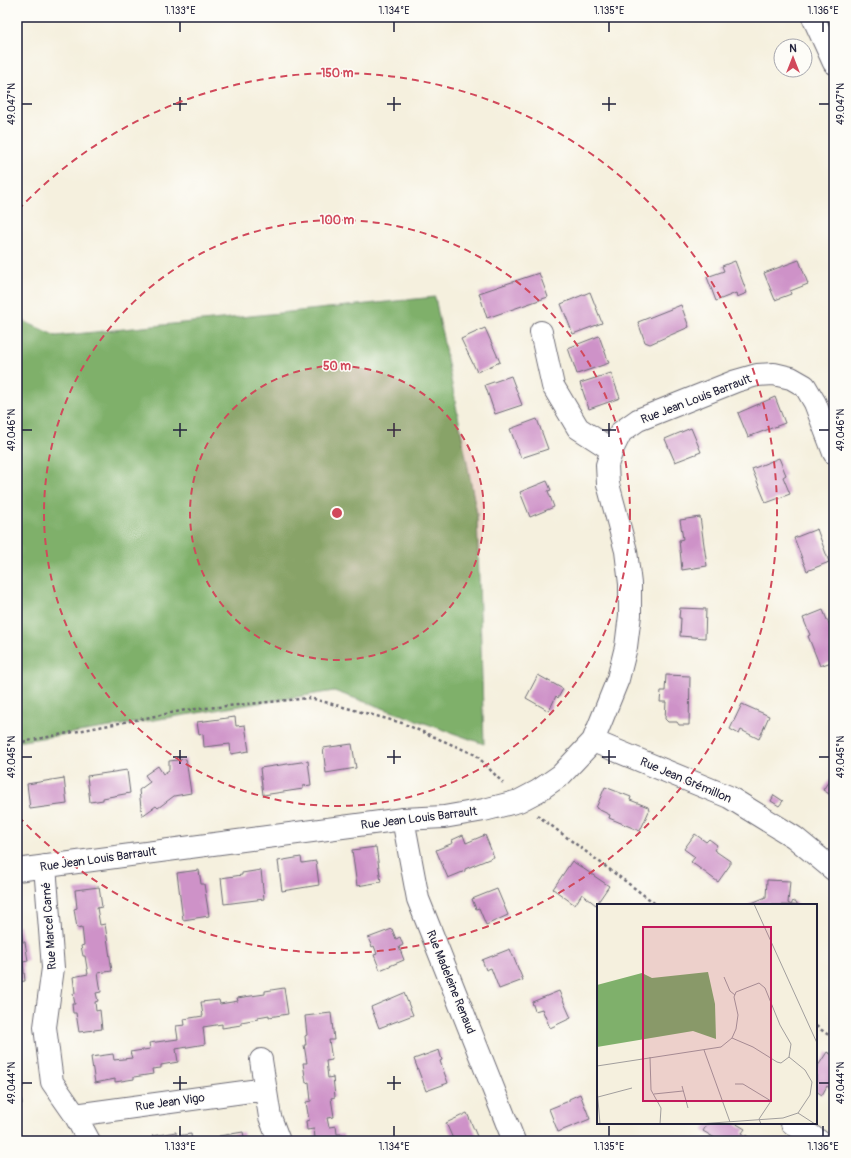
<svg xmlns="http://www.w3.org/2000/svg" width="851" height="1158" viewBox="0 0 851 1158" font-family="Pangolin,sans-serif">
<style>
.forest{fill:#7fb06b;stroke:#506953}
.building{fill:#ce92c8}
.lines{fill:none;stroke-linecap:round;stroke-linejoin:round}
.street-casing{stroke:#6c6a74;stroke-width:24}
.path{stroke:#6c6a74;stroke-width:2.5;stroke-dasharray:3 3;stroke-linecap:butt}
.street{stroke:#fff;stroke-width:22}
.ticks{fill:none;stroke:#22223b;stroke-width:1.5}
.ring{fill:none;stroke:#d1495b;stroke-width:2;stroke-dasharray:7 5}
.labels{text-anchor:middle;stroke-width:3;stroke-linejoin:round;paint-order:stroke}
.street-label{font-size:12px;fill:#22223b;stroke:#fdfcf7}
.inset-road{fill:none;stroke:#a19e9d;stroke-width:1}
.view{fill:#c2185b;fill-opacity:0.15;stroke:#c2185b;stroke-width:2}
.inset-edge{fill:none;stroke:#22223b;stroke-width:2}
.centre{fill:#d1495b;stroke:#fdfcf7;stroke-width:2}
.ring-label{font-size:12px;text-anchor:middle;font-weight:bold;fill:#d1495b;stroke:#fdfcf7;stroke-width:3;stroke-linejoin:round;paint-order:stroke}
.neatline{fill:none;stroke:#22223b;stroke-width:1.5}
.ticks-label{font-size:10px;text-anchor:middle;fill:#22223b}
</style>
<rect width="100%" height="100%" fill="#fdfcf7"/>
<filter id="ink" filterUnits="userSpaceOnUse"><feTurbulence type="fractalNoise" baseFrequency=".025" numOctaves="2"/><feDisplacementMap in="SourceGraphic" scale="8" xChannelSelector="R" yChannelSelector="G"/><feConvolveMatrix kernelMatrix="1 2 1 2 8 2 1 2 1" color-interpolation-filters="sRGB"/></filter>
<filter id="wash" filterUnits="userSpaceOnUse"><feTurbulence type="fractalNoise" baseFrequency=".012" numOctaves="4" result="noise"/><feDisplacementMap in="SourceGraphic" scale="16" xChannelSelector="R" yChannelSelector="G"/><feGaussianBlur stdDeviation="0.9" result="paint"/><feColorMatrix in="noise" values="0 0 0 0 0 0 0 0 0 0 0 0 0 0 0 0 0 1.4 0 .05"/><feComposite in="paint" operator="in"/></filter>
<g filter="url(#wash)">
<rect width="100%" height="100%" fill="#f5f0de"/>
<path class="forest" d="M435,297L477,514L484,744L334,691L17,742V318L56,336Z"/>
<g id="blocks">
<path class="building" d="M799,260L808,284L790,291L791,294L775,300L764,273Z
M735,261L747,293L737,297L736,293L716,301L707,277L724,271L722,266Z
M539,273L548,297L487,318L479,293Z
M590,292L602,323L573,334L561,304Z
M681,305L689,327L650,344L645,342L638,322Z
M485,328L500,362L477,372L461,339Z
M599,336L609,363L577,374L568,348Z
M611,373L620,398L589,409L580,383Z
M511,376L522,405L495,414L485,385Z
M775,397L785,423L748,437L738,413Z
M537,419L548,449L521,458L510,429Z
M691,428L701,452L675,462L665,439Z
M779,458L786,475L783,477L790,494L766,503L752,469Z
M547,481L551,490L548,491L554,507L530,517L520,492Z
M700,517L707,566L682,570L679,540L683,539L680,520Z
M817,529L829,562L807,571L794,538Z
M680,608L706,609L705,638L680,636L681,618H679Z
M823,610L830,627L832,626L834,631V661L820,666L808,636L810,635L803,618Z
M538,675L563,689L558,698L556,696L549,711L526,698Z
M666,675L690,676L689,725H679L677,722H668L665,719L666,702H660L661,691H665Z
M742,704L769,716L759,739L741,730L739,734L730,729Z
M235,717L236,726L245,725L249,751L231,754L230,744L204,747L203,734L199,735L197,722Z
M352,744L356,768L326,773L323,748Z
M186,759L191,793L174,796L158,808L156,806L142,816L139,790L150,782L145,775L158,766L163,774L169,770V761Z
M308,761L311,785L303,786V789L263,795L260,768Z
M127,770L130,793L103,798V800L90,802L87,776Z
M834,773V797L823,790Z
M64,778L67,804L30,809L27,784Z
M605,787L631,797L630,800L648,807L649,811L640,831L609,818L610,815L596,808Z
M774,795L783,801L779,806L771,801Z
M695,834L706,842L709,839L717,845L714,850L730,861V865L718,882L691,862L695,857L684,849Z
M463,835L466,843L485,835L494,857L465,869V871L448,878L436,850L453,843L452,840Z
M376,847L381,882L357,886L352,850Z
M301,857L302,863L316,861L319,885L282,891L278,861Z
M572,861L609,886L596,905L582,894L575,905L553,889Z
M199,870L201,884H204L209,916L183,920L177,873Z
M261,870L264,899L224,904L221,878L242,875V873Z
M767,880L790,881L788,903L791,905L793,901L799,905H747L766,897Z
M99,887L102,907L97,908L100,925L105,924L112,971L98,973L101,992L96,993L98,1001L95,1002L96,1011L100,1010L102,1029L79,1032L76,1013H73L72,1004H75L73,994L75,993L73,977L88,974L85,956H83L81,946L84,945L82,927L77,928L74,909L77,908L75,890Z
M497,889L508,915L486,925L479,908L476,909L472,899Z
M17,925H20L23,942H25L28,961L23,962L25,981L17,982Z
M392,929L396,939L400,937L403,945L399,947L404,960L380,970L374,955L377,954L374,946L372,947L368,938Z
M510,949L523,980L499,989L491,968L486,970L482,960Z
M284,988L288,1014L269,1017V1015L258,1017V1019L241,1022V1025L222,1028V1024L203,1027L205,1044L176,1049L178,1062L161,1065V1068L152,1069L153,1074L134,1077V1079L115,1082V1079L95,1083L91,1057L113,1054L114,1060L132,1058L130,1052L150,1049L149,1043L178,1039L176,1026L185,1025L184,1019L203,1016L201,1002L219,1000L220,1004L238,1001L237,998L265,994V991Z
M559,991L571,1018L550,1028L542,1009L535,1011L532,1002Z
M404,993L413,1015L379,1028L371,1007Z
M331,1013L334,1040H329L332,1060L326,1061L328,1078L333,1077L335,1097L331,1098L334,1117L327,1118L329,1127L336,1126L337,1134H343L344,1141H319L318,1138H315L314,1129L307,1130L306,1121L309,1120L306,1102L311,1101L309,1082L306,1083L303,1063H307L304,1045H306L305,1036L307,1035L305,1016Z
M17,1044L20,1058H17Z
M439,1050L442,1060L440,1061L448,1083L426,1091L414,1059Z
M827,1052L834,1056V1091L827,1086L822,1095L816,1091V1069Z
M17,1074L18,1077H22L23,1087H20L22,1104L17,1105Z
M580,1094L590,1119L558,1132L549,1109L569,1101V1099Z
M467,1113L479,1141H454L446,1123Z
M708,1123H735L745,1129L742,1133L755,1141H720L703,1131Z
M176,1132V1136L191,1134L192,1141H140L153,1138L152,1136Z
M243,1132L245,1141H220L219,1136Z"/>
</g>
</g>
<g filter="url(#ink)">
<use href="#blocks" fill-opacity="0" stroke="#6c6a74" stroke-width="1"/>
<g class="lines">
<defs>
<path id="street" d="M813,17L834,63
M541,332L553,386L578,428L612,450
M593,741L729,797L794,837L834,870
M403,819L418,899L514,1141
M45,866L53,968L45,1027L52,1082L75,1115L89,1141
M17,870L403,819L444,817L484,810L519,801L538,791L561,775L593,741L618,679L626,647L630,615V584L626,551L608,484L607,465L612,450L621,432L638,420L736,381L757,375L774,374L791,378L805,386L815,403L834,453
M261,1060L270,1117L279,1141
M75,1115L266,1089
M792,1123L819,1141"/>
</defs>
<use href="#street" class="street-casing"/>
<path class="path" d="M17,743L186,710L310,698L402,723L476,755L503,783
M537,815L657,905
M816,1026L834,1039"/>
<use href="#street" class="street"/>
</g>
</g>
<path class="ticks" d="M180,22V32M394,22V32M609,22V32M823,22V32M180,97V111M394,97V111M609,97V111M22,104H32M173,104H187M387,104H401M602,104H616M819,104H829M180,423V437M394,423V437M609,423V437M22,430H32M173,430H187M387,430H401M602,430H616M819,430H829M180,750V764M394,750V764M609,750V764M22,757H32M173,757H187M387,757H401M602,757H616M819,757H829M180,1076V1090M394,1076V1090M22,1083H32M173,1083H187M387,1083H401M819,1083H829M180,1126V1136M394,1126V1136M609,1126V1136M823,1126V1136"/>
<circle cx="337" cy="513" r="147" fill="#d1495b" fill-opacity=".12"/>
<g class="ring">
<circle cx="337" cy="513" r="147"/>
<circle cx="337" cy="513" r="293"/>
<path d="M18 210A440 440 0 1 1 18 816"/>
</g>
<g class="labels">
<g class="street-label">
<text transform="translate(696 399) rotate(-21)" y="4">Rue Jean Louis Barrault</text>
<text transform="translate(686 780) rotate(23)" y="4">Rue Jean Grémillon</text>
<text transform="translate(419 818) rotate(-7)" y="4">Rue Jean Louis Barrault</text>
<text transform="translate(98 859) rotate(-8)" y="4">Rue Jean Louis Barrault</text>
<text transform="translate(49 926) rotate(-94)" y="4">Rue Marcel Carné</text>
<text transform="translate(451 982) rotate(68)" y="4">Rue Madeleine Renaud</text>
<text transform="translate(170 1102) rotate(-8)" y="4">Rue Jean Vigo</text>
</g>
</g>
<g transform="translate(597 904)">
<rect width="220" height="220" fill="#f5f0de"/>
<path d="M111,68L118,100L119,135L96,127L0,143V81L45,69L55,74Z" fill="#7fb06b"/>
<path class="inset-road" d="M157,0L220,139M127,73L133,87L138,91M135,134L156,143L180,158L184,159L192,153M107,146L133,218M53,153L54,186L64,204L63,220M0,162L124,143L135,134L139,125L141,111L137,93L139,88L162,79L168,84L183,121L194,140L192,153L208,166L215,178L213,191L201,209M138,180H146L174,197L162,215L164,220M85,182L91,204M0,184L3,220M57,190L86,187M1,193L35,184M201,209L218,220M101,220L186,214L201,209"/>
<path class="view" d="M46,23H174V197H46Z"/>
<rect width="220" height="220" class="inset-edge"/>
</g>
<circle cx="337" cy="513" r="6" class="centre"/>
<g class="ring-label">
<text x="337" y="77">150 m</text>
<text x="337" y="224">100 m</text>
<text x="337" y="370">50 m</text>
</g>
<rect width="851" height="1158" fill="none" stroke="#fdfcf7" stroke-width="44"/>
<g transform="translate(793 58)"><circle r="19" fill="#fdfcf7" stroke="#a5a5ac"/>
<path d="M0-3L7 15L0 10L-7 15Z" fill="#d1495b"/>
<text y="-6" font-size="11" font-weight="bold" text-anchor="middle" fill="#22223b">N</text>
</g>
<rect x="22" y="22" width="807" height="1114" class="neatline"/>
<g class="ticks-label">
<text x="180" y="14">1.133°E</text>
<text x="394" y="14">1.134°E</text>
<text x="609" y="14">1.135°E</text>
<text x="823" y="14">1.136°E</text>
<text transform="translate(11 104) rotate(-90)" y="4">49.047°N</text>
<text transform="translate(840 104) rotate(-90)" y="4">49.047°N</text>
<text transform="translate(11 430) rotate(-90)" y="4">49.046°N</text>
<text transform="translate(840 430) rotate(-90)" y="4">49.046°N</text>
<text transform="translate(11 757) rotate(-90)" y="4">49.045°N</text>
<text transform="translate(840 757) rotate(-90)" y="4">49.045°N</text>
<text transform="translate(11 1083) rotate(-90)" y="4">49.044°N</text>
<text transform="translate(840 1083) rotate(-90)" y="4">49.044°N</text>
<text x="180" y="1150">1.133°E</text>
<text x="394" y="1150">1.134°E</text>
<text x="609" y="1150">1.135°E</text>
<text x="823" y="1150">1.136°E</text>
</g>
</svg>
